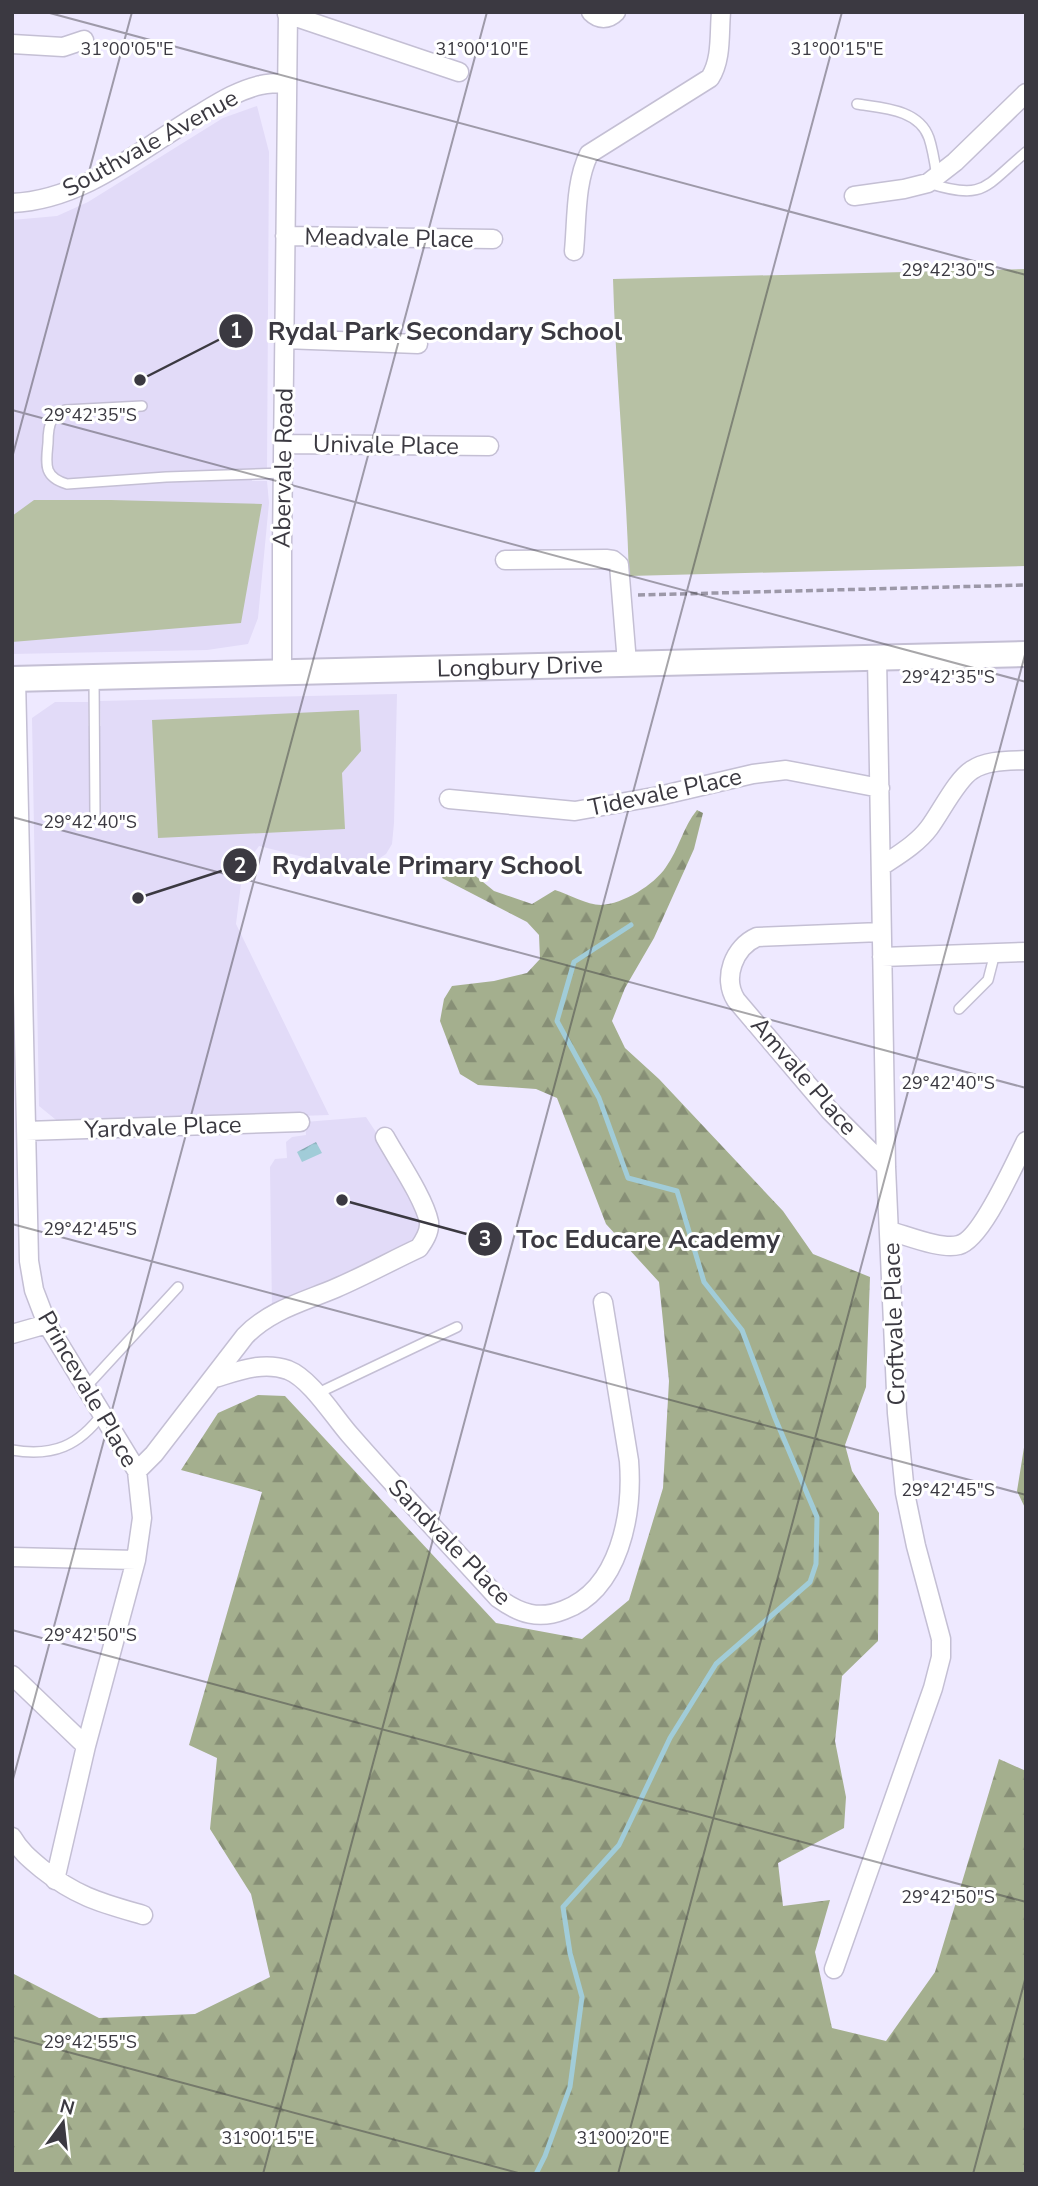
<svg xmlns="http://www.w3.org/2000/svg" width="1038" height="2186" viewBox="0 0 1038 2186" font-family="'Nunito Sans',sans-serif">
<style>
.built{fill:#e2dbf8}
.grass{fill:#b7c1a4}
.forest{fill:url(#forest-firs)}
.water{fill:url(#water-waves)}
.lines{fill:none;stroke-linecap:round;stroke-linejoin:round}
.stream{stroke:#a1ccd8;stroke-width:5}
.lane-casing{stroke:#c4bfd4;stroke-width:12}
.street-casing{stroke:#c4bfd4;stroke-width:21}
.secondary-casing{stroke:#c4bfd4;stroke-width:28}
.path{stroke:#9c98a8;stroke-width:3.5;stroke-dasharray:7 3.5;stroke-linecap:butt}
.lane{stroke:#fff;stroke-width:9}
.street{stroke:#fff;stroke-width:18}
.secondary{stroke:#fff;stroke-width:24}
.ticks{fill:none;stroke:#3b3941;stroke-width:2;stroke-opacity:0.45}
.labels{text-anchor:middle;stroke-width:6;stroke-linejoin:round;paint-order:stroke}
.street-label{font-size:24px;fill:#3b3941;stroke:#fff}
.ticks-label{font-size:18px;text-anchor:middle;fill:#3b3941;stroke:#fff;stroke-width:6;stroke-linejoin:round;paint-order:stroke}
.leader{fill:none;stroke:#3b3941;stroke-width:2.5}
.callout-dot{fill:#3b3941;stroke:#fff;stroke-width:2.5}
.mark-label{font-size:21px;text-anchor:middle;font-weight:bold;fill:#fff}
.callout-label{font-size:26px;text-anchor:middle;font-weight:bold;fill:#3b3941;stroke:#fff;stroke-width:6;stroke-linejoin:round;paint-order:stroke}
</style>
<defs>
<pattern id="forest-firs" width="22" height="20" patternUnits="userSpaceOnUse" patternTransform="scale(1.75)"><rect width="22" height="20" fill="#a4af8e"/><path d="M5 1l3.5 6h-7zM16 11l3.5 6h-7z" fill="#878f76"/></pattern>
<pattern id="water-waves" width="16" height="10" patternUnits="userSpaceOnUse" patternTransform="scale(1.75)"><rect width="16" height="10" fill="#a1ccd8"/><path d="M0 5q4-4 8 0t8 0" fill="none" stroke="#84a7b1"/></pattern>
</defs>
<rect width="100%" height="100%" fill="#eee9ff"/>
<path class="built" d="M257,106L269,152L267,469H252V481H267L269,503L258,618L248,644L207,650L12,654V220L57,216L88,202L223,118Z
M397,694L394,823L392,844L386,854L360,871L259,846L243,868L236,924L329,1115L61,1124L39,1106L32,718L55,702H88V726H101L100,701Z
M366,1117L383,1143L420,1213L422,1223L418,1232L412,1240L272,1309L270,1167L275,1159L287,1158L286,1142L292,1137L306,1135L305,1122Z"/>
<path class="grass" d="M1026,269V566L629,576C626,477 616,378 613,279Z
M34,500H111L262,504L241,623L12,642V516Z
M359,710L361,751L342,773L345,829L158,838L152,720Z"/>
<path class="forest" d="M697,810L703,813L694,849L654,938L625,988L612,1021L625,1048L659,1079L783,1211L813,1254L870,1277L866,1387L845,1445L852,1471L879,1513L878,1641L842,1676L835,1741L846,1797L844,1828L778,1863L783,1906L830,1900L815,1952L832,2028L886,2041L935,1972L999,1759L1026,1771V2174H12V1973L99,2018L195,2014L270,1977L251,1894L210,1829L217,1758L189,1745L262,1492L181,1470L218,1413L258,1395L285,1396L496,1623L582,1639L629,1600L663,1488L669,1381L659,1282L606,1224L557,1098L536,1089L478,1085L460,1074L440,1021L444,999L452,986L494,981L527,973L540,959L539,935L527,922L442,878L448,867L472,873L494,891L532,904L555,890C568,894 587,905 601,905C623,904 654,885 666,867C679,849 683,827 697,810Z
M1026,1435V1510L1017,1491Z"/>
<path class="water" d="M316,1142L322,1153L302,1162L297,1152Z"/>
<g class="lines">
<path class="stream" d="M536,2174L545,2156L570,2087L582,1997L570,1953L563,1907L619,1845L670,1738L716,1664L810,1582L816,1564L817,1517L775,1418L742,1330L704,1282L677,1191L628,1178L599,1098L557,1021L574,962L631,925"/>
<defs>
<path id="lane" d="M857,104C882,108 919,109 929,138C933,150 935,164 937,177
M928,183C985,201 984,187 1026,152
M142,406L65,410C60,412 55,415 52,420C48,427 48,436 48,443C46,464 43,477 67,484L166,477L283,473
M94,679L95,816
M959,1009L988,980L995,953
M86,1387L178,1287
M316,1394L457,1327
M12,1450C53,1457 79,1446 103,1413"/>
<path id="street" d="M591,12C599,20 608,20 616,12
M287,14L459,72
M12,44L63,47L84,40
M854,196L904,189L928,183L955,162L1026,93
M12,203C83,200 140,150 198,115C218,103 238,90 261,85C269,83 279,83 287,83
M285,236L493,239
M574,251C577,220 575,182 589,154L710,78C722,59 719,34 721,12
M284,339L418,344
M283,444L489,446
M505,560L606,559L613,560L619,565L627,663
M282,671V547L288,12
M16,678L29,1261L34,1290L47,1324L137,1471L142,1518L136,1560L86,1746L55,1880
M449,799L575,811L659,796L753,774L786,770L880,788
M882,866C898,855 917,844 929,828C941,812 957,779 972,770C987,760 1008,761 1026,760
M881,932L757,937C734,947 722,978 736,1000L830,1111L886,1167
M882,957L1026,952
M26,1131L300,1122
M890,1231C908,1236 942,1250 959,1245C982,1239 1014,1164 1026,1141
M12,1334L47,1324
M215,1378C238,1371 263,1361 288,1370C311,1379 334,1417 350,1435C399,1491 449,1544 498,1598C520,1614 539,1620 564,1610C620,1589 633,1514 629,1461L603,1302
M137,1471L154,1454L245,1336C270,1310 303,1302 336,1288C364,1276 391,1261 419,1248C424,1241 430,1232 429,1222C424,1198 397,1159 385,1137
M12,1557L136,1560
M12,1675L86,1746
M12,1837C20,1851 30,1859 42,1869C77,1897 102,1903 143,1915
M834,1969L933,1688L941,1657V1639L916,1546L905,1493L897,1413L886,1167L877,657"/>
<g id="secondary">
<path id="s1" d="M12,679L1026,654"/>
</g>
</defs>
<use href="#lane" class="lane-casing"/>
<use href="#street" class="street-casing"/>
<use href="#secondary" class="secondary-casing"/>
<path class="path" d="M638,595L1026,585"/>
<use href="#lane" class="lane"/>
<use href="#street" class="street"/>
<use href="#secondary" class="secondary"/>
</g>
<path class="ticks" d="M46,12L1026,275M12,410L1026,682M12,458L132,12M12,817L1026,1088M12,1224L1026,1495M12,1630L1026,1902M12,1783L487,12M12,2037L522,2174M263,2174L842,12M618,2174L1026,651M973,2174L1026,1976"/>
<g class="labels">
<g class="street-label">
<text transform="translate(150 143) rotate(-29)" y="8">Southvale Avenue</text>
<text transform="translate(389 238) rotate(1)" y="8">Meadvale Place</text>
<text transform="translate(386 445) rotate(1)" y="8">Univale Place</text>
<text transform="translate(283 468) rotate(-89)" y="8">Abervale Road</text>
<text dy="8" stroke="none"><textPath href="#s1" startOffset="508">Longbury Drive</textPath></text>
<text transform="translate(665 792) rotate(-12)" y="8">Tidevale Place</text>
<text transform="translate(804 1076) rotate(49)" y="8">Amvale Place</text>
<text transform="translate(163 1127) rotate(-2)" y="8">Yardvale Place</text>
<text transform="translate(894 1324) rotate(-92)" y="8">Croftvale Place</text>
<text transform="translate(88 1389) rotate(60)" y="8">Princevale Place</text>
<text transform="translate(450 1542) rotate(46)" y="8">Sandvale Place</text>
</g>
</g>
<g class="ticks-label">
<text x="127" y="55">31°00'05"E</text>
<text x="482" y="55">31°00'10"E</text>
<text x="837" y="55">31°00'15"E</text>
<text x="948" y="276">29°42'30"S</text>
<text x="90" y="421">29°42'35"S</text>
<text x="948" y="683">29°42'35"S</text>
<text x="90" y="828">29°42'40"S</text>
<text x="948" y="1089">29°42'40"S</text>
<text x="90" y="1235">29°42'45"S</text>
<text x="948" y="1496">29°42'45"S</text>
<text x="90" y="1641">29°42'50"S</text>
<text x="948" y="1903">29°42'50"S</text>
<text x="90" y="2048">29°42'55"S</text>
<text x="268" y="2144">31°00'15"E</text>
<text x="623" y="2144">31°00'20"E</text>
</g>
<path class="leader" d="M140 380L236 331M138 898L240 865M342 1200L485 1239"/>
<g class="callout-dot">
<circle cx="140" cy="380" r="7"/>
<circle cx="138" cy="898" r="7"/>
<circle cx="342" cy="1200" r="7"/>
<circle cx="236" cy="331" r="18"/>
<circle cx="240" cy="865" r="18"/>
<circle cx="485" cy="1239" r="18"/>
</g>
<g class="mark-label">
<text x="236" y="338">1</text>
<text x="240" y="873">2</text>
<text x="485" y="1246">3</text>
</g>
<g class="callout-label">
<text x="445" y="340">Rydal Park Secondary School</text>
<text x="427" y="874">Rydalvale Primary School</text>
<text x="648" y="1248">Toc Educare Academy</text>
</g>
<rect width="1038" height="2186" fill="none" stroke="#3b3941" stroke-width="28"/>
<g transform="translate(63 2123) rotate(15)" stroke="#ffffff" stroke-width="5" paint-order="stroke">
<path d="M0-5L12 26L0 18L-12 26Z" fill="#3b3941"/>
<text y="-10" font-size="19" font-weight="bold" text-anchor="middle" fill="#3b3941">N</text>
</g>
</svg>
